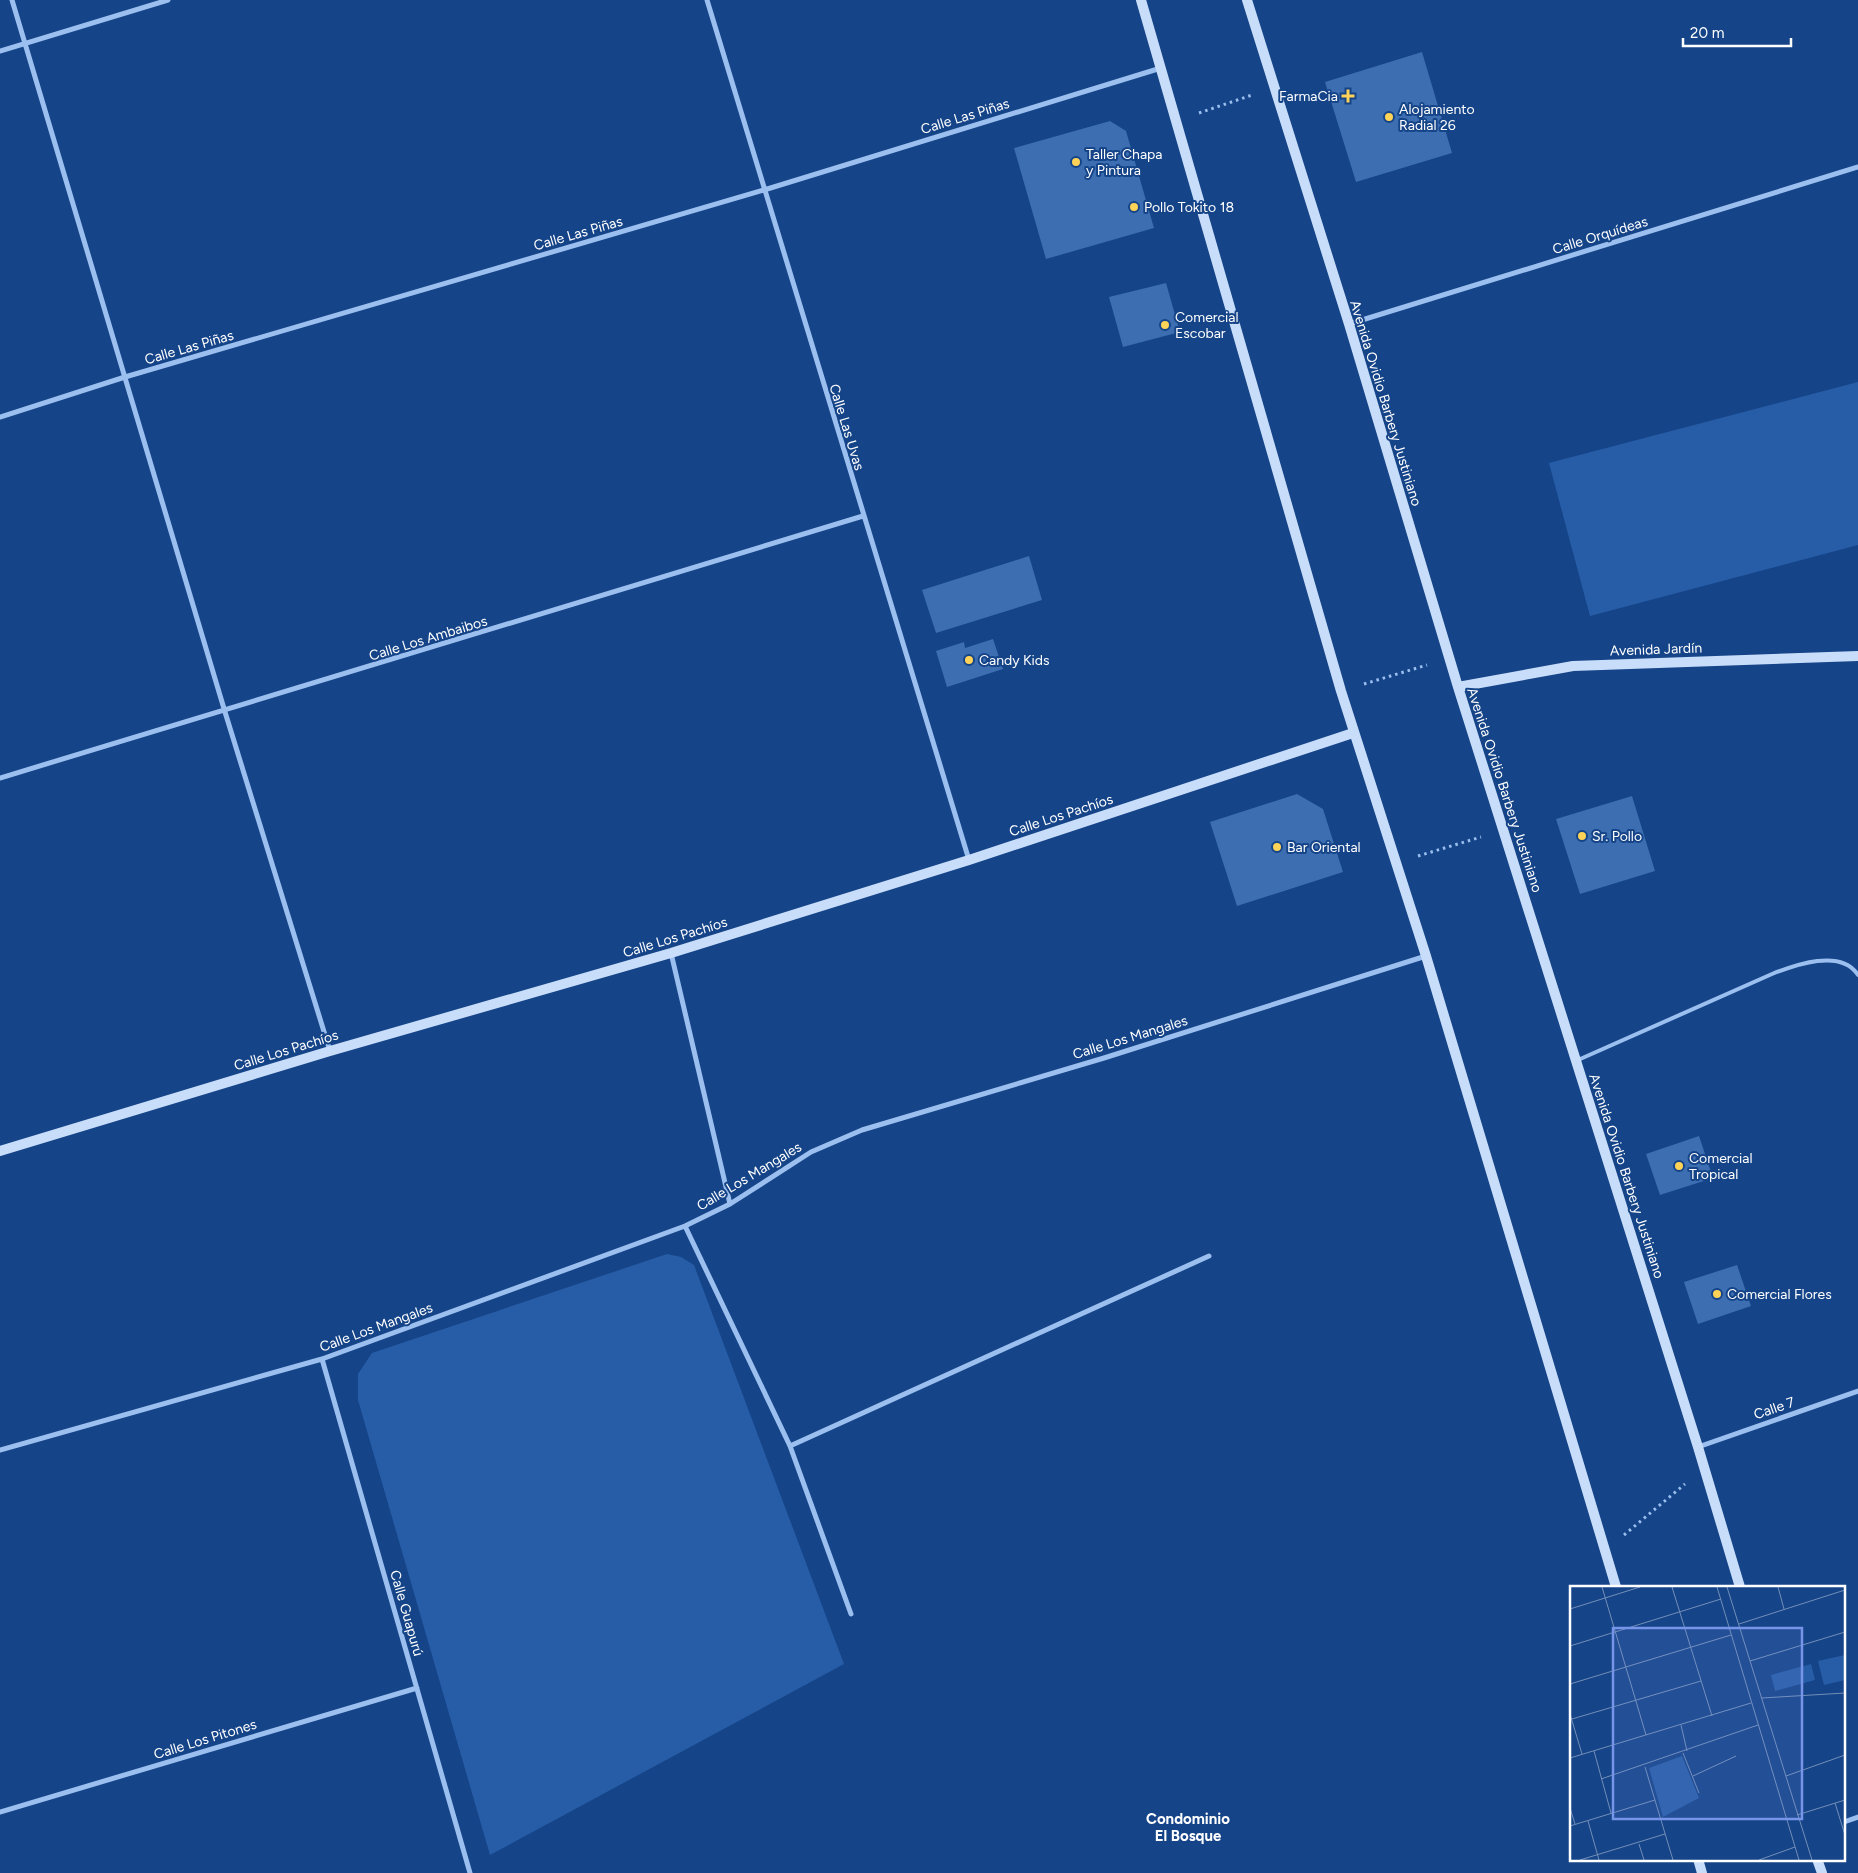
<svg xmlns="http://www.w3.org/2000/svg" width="1858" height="1873" viewBox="0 0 1858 1873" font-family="Figtree,sans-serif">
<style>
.green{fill:#275da7}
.building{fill:#3d6eb2}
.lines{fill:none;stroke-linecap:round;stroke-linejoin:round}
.path{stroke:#9bbfef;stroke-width:3;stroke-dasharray:2.5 4;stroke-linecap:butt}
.lane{stroke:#9bbfef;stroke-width:4}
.street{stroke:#9bbfef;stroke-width:5}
.secondary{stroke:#c8ddfa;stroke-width:10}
.poi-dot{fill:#ffd358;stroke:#154488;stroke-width:2}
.labels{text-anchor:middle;stroke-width:4;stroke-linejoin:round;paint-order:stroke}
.poi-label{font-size:14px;fill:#fff;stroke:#154488;text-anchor:start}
.street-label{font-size:14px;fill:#fff;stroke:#154488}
.neighbourhood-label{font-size:15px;font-weight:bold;fill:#fff;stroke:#154488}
.inset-road{fill:none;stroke:#738fb8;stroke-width:1}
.view{fill:#7795e8;fill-opacity:0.15;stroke:#7795e8;stroke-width:2.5}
.inset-edge{fill:none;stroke:#fff;stroke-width:2.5}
</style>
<rect width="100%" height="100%" fill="#154488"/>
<path class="green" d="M1858,382V545L1590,616L1549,463Z
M667,1254L681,1257L694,1265L844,1664L490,1855L358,1400V1374L372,1353Z"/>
<path class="building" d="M1422,52L1452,153L1356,182L1325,82Z
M1110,121L1126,131L1154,228L1046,259L1014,148Z
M1166,283L1180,332L1123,347L1109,297Z
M1029,556L1042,600L936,633L922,590Z
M993,639L1003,669L947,687L936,651L964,642L965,648Z
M1297,794L1323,809L1343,872L1237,906L1210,822Z
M1632,796L1655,871L1580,894L1556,819Z
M1699,1136L1713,1178L1660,1195L1646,1154Z
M1737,1265L1751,1306L1698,1324L1684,1282Z"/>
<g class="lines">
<path class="path" d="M1199,113L1252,95
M1364,684L1427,665
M1418,856L1481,837
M1624,1535L1685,1484"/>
<path class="lane" d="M1578,1060L1772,974C1795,965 1841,948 1858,975"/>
<path class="street" d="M12,0L225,712L330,1051
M707,0L969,860
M0,51L168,0
M1349,324L1858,167
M0,417L125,377L764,190L1161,68
M0,778L863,516
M671,953L730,1204
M685,1226L790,1446L851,1614
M322,1359L470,1873
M790,1446L1209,1256
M1698,1447L1858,1391
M0,1450L322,1359L685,1226L730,1204L811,1152L862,1130L1104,1058L1426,956
M0,1812L417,1688
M1844,1822L1858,1817"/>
<path class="secondary" d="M1141,0L1341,691L1426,956L1616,1587
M1247,0L1349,324L1458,687L1698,1447L1740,1587
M1458,687L1573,666L1858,656
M0,1151L330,1051L671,953L969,860L1353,733
M1698,1859L1702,1873
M1817,1859L1822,1873"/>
</g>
<g class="poi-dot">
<path d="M1345.5 88.5h5v5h5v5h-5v5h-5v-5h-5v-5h5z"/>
<circle cx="1389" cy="117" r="5"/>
<circle cx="1076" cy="162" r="5"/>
<circle cx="1134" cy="207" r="5"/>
<circle cx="1165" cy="325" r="5"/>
<circle cx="969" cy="660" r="5"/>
<circle cx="1582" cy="836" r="5"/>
<circle cx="1277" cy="847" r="5"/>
<circle cx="1679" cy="1166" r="5"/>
<circle cx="1717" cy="1294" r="5"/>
</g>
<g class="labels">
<g class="poi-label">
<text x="1338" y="101" text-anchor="end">FarmaCia</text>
<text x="1399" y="114">Alojamiento<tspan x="1399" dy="16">Radial 26</tspan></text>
<text x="1086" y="159">Taller Chapa<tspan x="1086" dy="16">y Pintura</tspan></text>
<text x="1144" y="212">Pollo Tokito 18</text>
<text x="1175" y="322">Comercial<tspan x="1175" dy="16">Escobar</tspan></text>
<text x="979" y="665">Candy Kids</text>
<text x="1592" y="841">Sr. Pollo</text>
<text x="1287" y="852">Bar Oriental</text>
<text x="1689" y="1163">Comercial<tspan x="1689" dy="16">Tropical</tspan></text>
<text x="1727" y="1299">Comercial Flores</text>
</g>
<g class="street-label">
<text transform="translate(965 116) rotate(-17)" y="5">Calle Las Piñas</text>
<text transform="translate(578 233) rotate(-16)" y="5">Calle Las Piñas</text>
<text transform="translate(1600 235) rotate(-17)" y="5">Calle Orquídeas</text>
<text transform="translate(189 347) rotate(-16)" y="5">Calle Las Piñas</text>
<text transform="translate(1386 403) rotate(73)" y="5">Avenida Ovidio Barbery Justiniano</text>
<text transform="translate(847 427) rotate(73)" y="5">Calle Las Uvas</text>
<text transform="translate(428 638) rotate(-17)" y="5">Calle Los Ambaibos</text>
<text transform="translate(1656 649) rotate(-2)" y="5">Avenida Jardín</text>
<text transform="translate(1505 790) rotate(72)" y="5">Avenida Ovidio Barbery Justiniano</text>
<text transform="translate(1061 815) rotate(-18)" y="5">Calle Los Pachíos</text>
<text transform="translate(675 937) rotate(-17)" y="5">Calle Los Pachíos</text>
<text transform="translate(1130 1037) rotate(-17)" y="5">Calle Los Mangales</text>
<text transform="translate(286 1050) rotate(-17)" y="5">Calle Los Pachíos</text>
<text transform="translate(749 1176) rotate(-31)" y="5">Calle Los Mangales</text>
<text transform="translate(1627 1176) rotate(72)" y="5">Avenida Ovidio Barbery Justiniano</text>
<text transform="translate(376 1327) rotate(-20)" y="5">Calle Los Mangales</text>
<text transform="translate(1774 1408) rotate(-19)" y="5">Calle 7</text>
<text transform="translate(407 1613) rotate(74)" y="5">Calle Guapurú</text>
<text transform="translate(205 1739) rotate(-17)" y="5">Calle Los Pitones</text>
</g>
<g class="neighbourhood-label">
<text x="1188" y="1824">Condominio<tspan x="1188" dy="17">El Bosque</tspan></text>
</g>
</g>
<g transform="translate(1570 1586)">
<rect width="275" height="275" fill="#154488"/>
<path d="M275,69V94L254,99L248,75ZM241,78L245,94L205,105L201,89ZM112,170L129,212L93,231L79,182Z" fill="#275da7"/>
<path class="inset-road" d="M32,1L76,149M102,1L142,130M147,1L229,274M157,1L242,274M208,1L214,23M0,23L70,1M169,38L275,4M0,60L151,13M180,75L275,46M0,98L161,49M192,112L275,107M0,128L12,168M2,133L131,95M111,139L117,165M24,165L41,227M113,167L129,207M0,172L181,117M75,181L103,274M123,190L166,170M216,190L275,169M31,193L188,139M265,217L275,249M0,222L5,238M227,229L275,214M18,235L29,274M0,240L85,214M69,258L74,274M10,274L95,248M189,274L225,261"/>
<path class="view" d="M43,42H232V233H43Z"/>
<rect width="275" height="275" class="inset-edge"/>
</g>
<path d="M1683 38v8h108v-8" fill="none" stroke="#ffffff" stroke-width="2.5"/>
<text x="1690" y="38" font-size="15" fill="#ffffff" stroke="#154488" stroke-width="4" paint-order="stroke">20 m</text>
</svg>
